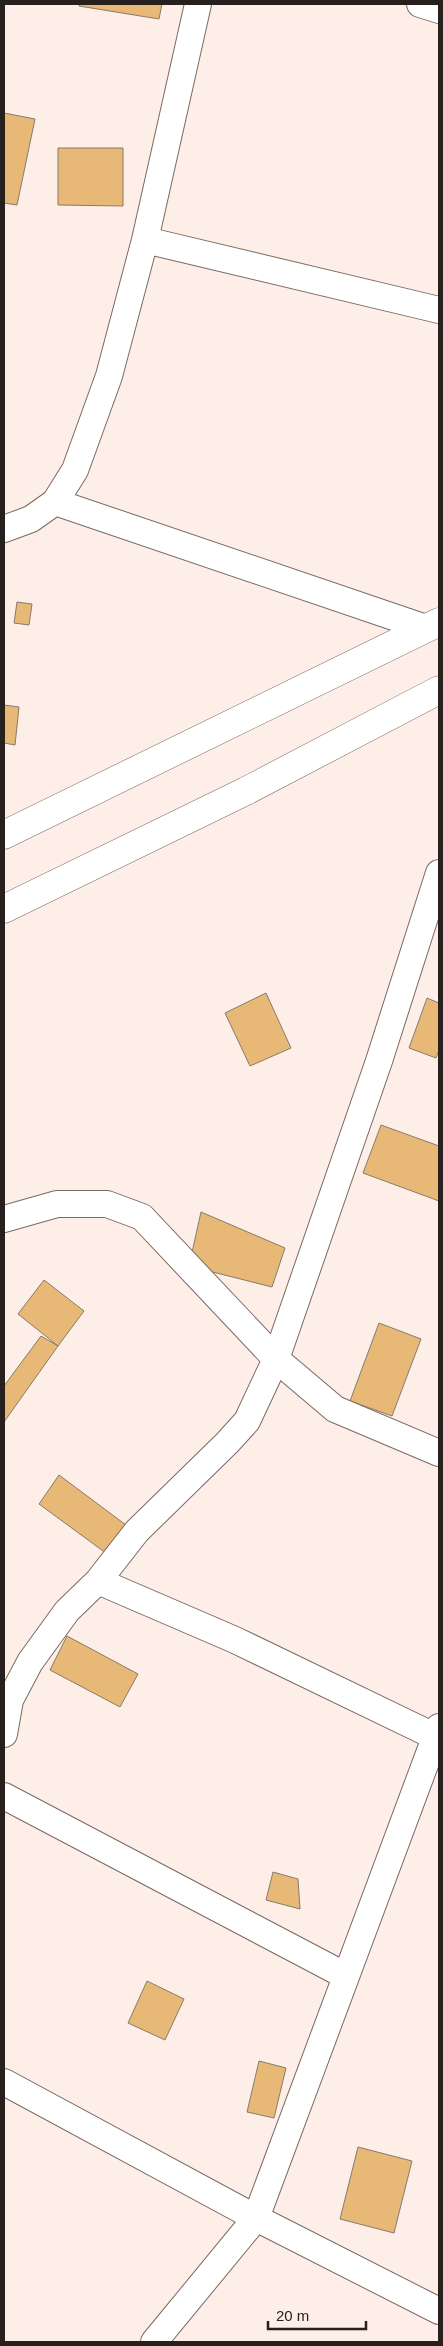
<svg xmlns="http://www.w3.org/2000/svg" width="443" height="2346" viewBox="0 0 443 2346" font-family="Helvetica,sans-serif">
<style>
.building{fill:#e8b877;stroke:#867b6d}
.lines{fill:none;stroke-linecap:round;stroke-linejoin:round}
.street-casing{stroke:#7a6962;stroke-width:28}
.secondary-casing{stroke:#7a6962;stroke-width:29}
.street{stroke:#fff;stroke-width:26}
.secondary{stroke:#fff;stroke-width:28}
</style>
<rect width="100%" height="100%" fill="#feeee8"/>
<path class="building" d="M79,4H162L159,19L79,6Z
M4,113L35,119L17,205L4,203Z
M58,148H123V206L58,205Z
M17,602L32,604L29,625L14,623Z
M4,705L19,707L15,745L4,743Z
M266,993L291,1048L250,1066L225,1013Z
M427,998L439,1003V1050L436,1058L409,1048Z
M381,1125L439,1146V1201L363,1173Z
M201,1212L285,1248L272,1287L189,1266Z
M44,1280L84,1311L58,1346L18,1314Z
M379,1323L421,1339L392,1416L350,1401Z
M41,1336L58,1346L4,1422V1386Z
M59,1475L134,1531L114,1559L39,1504Z
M67,1636L138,1674L120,1707L50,1670Z
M273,1872L298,1879L300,1909L266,1900Z
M147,1981L184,1999L165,2040L128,2023Z
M259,2061L286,2068L274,2118L247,2112Z
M358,2147L412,2161L394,2233L340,2219Z"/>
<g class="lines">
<defs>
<path id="street" d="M420,4L439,10
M145,240L439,310
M55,502L426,628
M4,529L31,519L55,502L75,470L109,376L145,240L198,4
M4,1219L57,1204H107L142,1217L276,1359L335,1409L439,1453
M98,1581L235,1640L436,1737
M4,1734L10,1700L30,1662L67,1611L98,1581L137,1531L227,1443L247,1421L276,1359L379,1061L439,873
M4,1796L346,1976
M4,2082L256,2218L439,2311
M154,2342L256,2218L439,1727"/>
<path id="secondary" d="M4,835L439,622
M4,909L246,791L439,690"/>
</defs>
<use href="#street" class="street-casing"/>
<use href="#secondary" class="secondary-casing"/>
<use href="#street" class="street"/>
<use href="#secondary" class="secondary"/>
</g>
<rect width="443" height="2346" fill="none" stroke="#27201d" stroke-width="10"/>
<path d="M268 2321v8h98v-8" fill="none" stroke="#27201d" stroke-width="2.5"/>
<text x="276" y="2321" font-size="15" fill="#27201d" stroke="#feeee8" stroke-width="4" paint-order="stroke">20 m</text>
</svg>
